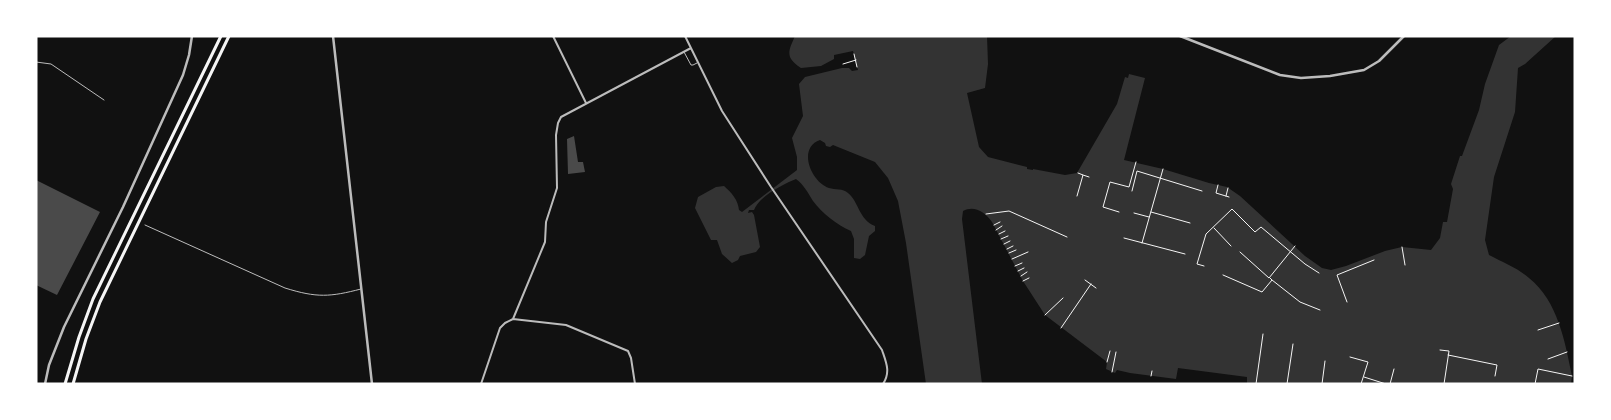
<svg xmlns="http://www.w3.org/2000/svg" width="1611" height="420" viewBox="0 0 1611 420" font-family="Mulish,sans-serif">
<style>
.water{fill:#333}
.building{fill:#4a4a4a}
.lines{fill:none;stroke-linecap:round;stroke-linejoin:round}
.path{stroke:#f5f5f5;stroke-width:1}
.service{stroke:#bcbcbc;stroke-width:1}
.minor{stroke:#bcbcbc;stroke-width:2}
.tertiary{stroke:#bcbcbc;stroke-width:2.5}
.secondary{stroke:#f5f5f5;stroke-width:3}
</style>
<rect width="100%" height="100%" fill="#111"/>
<path class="water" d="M795,36H987L988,64L985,88L967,93L979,147L988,157L1027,167V169L1033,170V169L1065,175L1077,173L1117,104L1125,77L1128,78L1129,74L1145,78L1124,160L1163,169L1209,183L1227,187L1240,196L1305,256L1322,268L1331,270L1346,266L1385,251L1402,247L1431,250L1440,238L1443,222H1447L1453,189L1451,184L1460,156H1462L1479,110L1485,84L1499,45L1511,36H1556L1525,64L1518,68L1515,112L1494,177L1485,240L1489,255C1502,262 1518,268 1529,278C1558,301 1565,342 1572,376L1571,384H1247V377L1178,368L1176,379L1130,373L1117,370L1115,373L1106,369L1107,362L1045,315L1023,281L992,222C985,212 974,205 963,211L962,219L982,384H926L906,243L898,201L888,178L875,162L833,145L830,147L826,146L825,143L820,140C797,148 811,182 829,188C835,190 843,188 848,193C859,202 859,220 875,226V231L869,236L865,255L860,259L854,258V239L851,231C837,225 822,213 813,201C808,193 804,185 796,179C784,184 759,196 754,210H749L748,213L752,212L754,215L760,247L756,252L740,256L738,260L732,263L722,254L717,240H711L695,208L698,197L716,187L724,186C732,193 738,200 739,210L742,212L797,170V157L792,138L803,116L799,84L805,77L842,68H849L852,71L858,70L853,51L834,55V59L821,66L801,68C785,57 788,52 795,36Z"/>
<path class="building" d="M574,136L578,162H583L585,172L568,174L567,139Z
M36,180L100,212L57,295L36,285Z"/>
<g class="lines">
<path class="path" d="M854,54L857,67
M843,64L856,60
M1083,175L1089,177
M1218,185L1216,193L1229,197
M1132,191L1137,171L1202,191
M1077,196L1083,175L1078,173
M1226,196L1228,188
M1119,212L1103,207L1110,182L1129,187L1136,162
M1151,212L1190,223
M1134,213L1149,217
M986,214L1009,211L1067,237
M994,225L1000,222
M1214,228L1231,246
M996,230L1002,226
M999,234L1005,231
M1124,238L1185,254
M1001,239L1008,236
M1142,243L1163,169
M1004,244L1010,241
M1402,247L1405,265
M1007,249L1013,246
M1240,252L1269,278L1295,246
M1009,253L1016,250
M1012,259L1028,252
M1015,266L1022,263
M1204,266L1197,264L1206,234L1232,209L1255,232L1261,227L1305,264L1319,273
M1018,271L1024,268
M1223,275L1262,292L1272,280L1270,278
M1021,276L1027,272
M1085,280L1096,288
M1272,280L1300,302L1320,310
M1023,281L1029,278
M1347,302L1337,275L1374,260
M1045,315L1063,298
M1061,328L1091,284
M1538,330L1559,323
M1440,350L1449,351L1444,384
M1448,355L1497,365L1495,376
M1350,357L1368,362L1361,384
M1548,359L1567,352
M1107,362L1110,351
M1112,372L1116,352
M1151,376L1152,371
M1364,377L1386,384
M1256,384L1263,334
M1287,384L1293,344
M1322,384L1325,361
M1390,384L1394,369
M1535,384L1538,369L1572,376"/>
<path class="service" d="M684,52L691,65H693L697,63
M36,62L51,64L104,100
M145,225L285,288C317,298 330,297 361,289"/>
<path class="minor" d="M553,36L586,103
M685,36L722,111L771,187L882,350C886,362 891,372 883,384
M513,319L566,325L628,351L631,358L635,384
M481,384L500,328L505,323L513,319L545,242L546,222L557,188L556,135L558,123L561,117L691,48"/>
<path class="tertiary" d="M333,36L372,384
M1180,36L1280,75L1301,78L1330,76L1364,70L1379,61L1404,36
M45,384L49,365L64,327L123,207L183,75L189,55L192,36"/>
<path class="secondary" d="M65,384L79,337L93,299L221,36
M73,384L86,339L100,302L229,36"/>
</g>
<rect width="1611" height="420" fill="none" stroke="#ffffff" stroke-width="75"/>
</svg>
